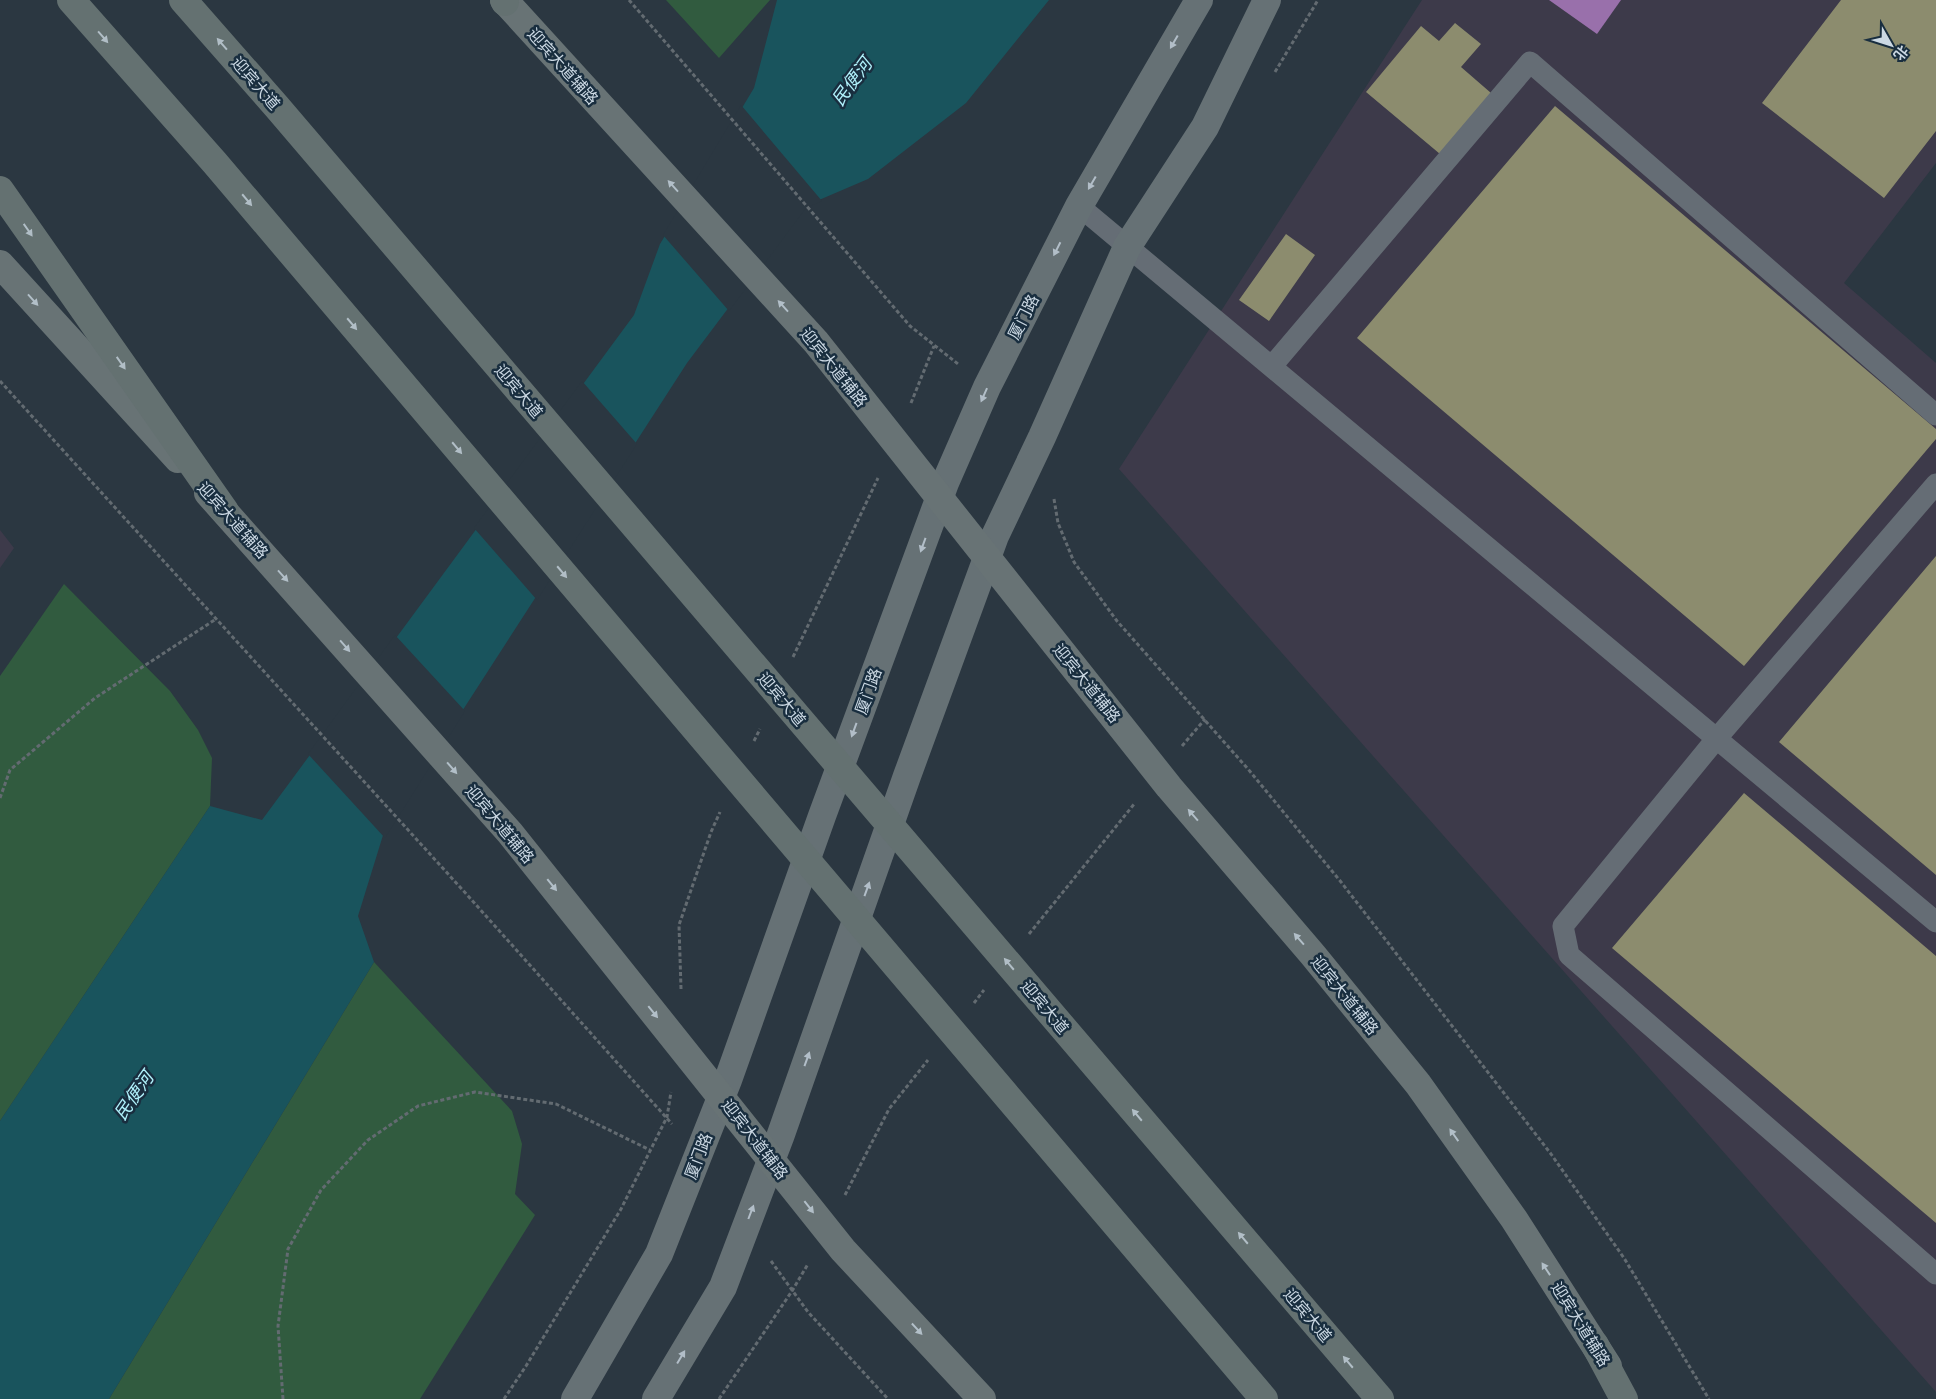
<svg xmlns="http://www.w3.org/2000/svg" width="1936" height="1399" viewBox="0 0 1936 1399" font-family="'Nunito Sans','Noto Sans SC',sans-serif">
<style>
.industrial{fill:#3d3a4a}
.green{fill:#315b3f}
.water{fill:#19545d}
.pier{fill:#2b3741}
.offices{fill:#9970ab}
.industry{fill:#8c8c6e}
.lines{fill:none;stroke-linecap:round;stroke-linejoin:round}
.path{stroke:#636b71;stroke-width:3;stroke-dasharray:4 2.5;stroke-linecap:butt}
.lane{stroke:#656d75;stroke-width:21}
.secondary{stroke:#667175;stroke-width:28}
.primary{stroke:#687375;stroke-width:28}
.highway{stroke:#647171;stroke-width:28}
.oneway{fill:#b1bec6}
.oneway2{fill:#b2bec8}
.oneway3{fill:#b2bfc8}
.labels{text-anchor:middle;stroke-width:5;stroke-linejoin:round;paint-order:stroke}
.street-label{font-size:16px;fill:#cbd8e3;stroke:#192e3f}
.water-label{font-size:18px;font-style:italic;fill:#b0f1fb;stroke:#192e3f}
</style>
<rect width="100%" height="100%" fill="#2b3741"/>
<path class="industrial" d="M1422,0H1936V163L1844,283L1936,363V1392L1119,469Z
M0,530L14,548L0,568Z"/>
<path class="green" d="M666,0H770L719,58Z
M64,584L170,691L198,730L212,758L210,806L0,1121V676Z
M374,962L512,1111L522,1144L515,1194L535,1215L420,1399H109Z"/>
<path class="water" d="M777,0H1049L966,103L868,179L805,206L687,363L384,832L358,916L374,962L109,1399H0V1121L210,806L262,820L634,315L660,244L754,88Z"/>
<path class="pier" d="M741,105L822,201L806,208L729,311L663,235Z
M582,381L637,444L537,600L474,528Z
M395,635L465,711L385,838L308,754Z"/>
<path class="offices" d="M1549,0H1621L1597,34Z"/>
<path class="industry" d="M1841,0H1936V131L1884,198L1762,103Z
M1455,23L1481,44L1461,67L1491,93L1440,154L1366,92L1421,26L1439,41Z
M1555,106L1936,429V439L1744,666L1357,338Z
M1286,234L1315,255L1269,321L1239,300Z
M1936,556V875L1779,742Z
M1744,793L1936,956V1223L1612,948Z"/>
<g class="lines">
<path class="path" d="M629,0L910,326L958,364
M1275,72L1318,0
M0,381L469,897L672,1124
M911,403L934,346
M1054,499L1058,523L1074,562L1117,621L1248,769L1341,882L1551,1154L1624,1258L1709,1399
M793,657L878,478
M754,741L760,729
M1182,746L1205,719
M0,798L10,770L95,698L216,619
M1029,934L1135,803
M681,989L679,925L711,832L720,812
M974,1003L984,990
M845,1195L889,1109L928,1060
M771,1261L808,1312L888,1399
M283,1399L278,1326L288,1249L321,1190L368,1140L418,1106L475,1092L556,1104L650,1150
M504,1399L526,1366L621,1209L667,1117L671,1092
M719,1399L792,1291L808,1264"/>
<path class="lane" d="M1079,206L1936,922
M1272,366L1530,62L1936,415
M1936,484L1717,738L1563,926L1569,955L1936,1274"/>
<path class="secondary" d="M575,1399L659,1254L728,1080L822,816L945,483L987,387L1079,206L1199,0
M656,1399L723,1287L780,1137L907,776L995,536L1042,437L1127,247L1205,127L1267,0"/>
<path class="primary" d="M504,0L816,342L1169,787L1313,955L1418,1084L1514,1219L1608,1366
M0,264L178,459
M208,493L510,833L843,1250L982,1399"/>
<path class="highway" d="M71,0L215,163L1264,1399
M183,0L277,107L1380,1399
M504,0L505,2
M0,190L225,511
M1595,1345L1624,1399"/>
</g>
<defs><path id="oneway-solid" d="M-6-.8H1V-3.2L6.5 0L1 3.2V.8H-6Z" transform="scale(1.25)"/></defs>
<g class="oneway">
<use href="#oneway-solid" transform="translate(103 37) rotate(49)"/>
<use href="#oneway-solid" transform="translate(222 44) rotate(-131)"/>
<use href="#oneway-solid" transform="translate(247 200) rotate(50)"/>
<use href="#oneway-solid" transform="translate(28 230) rotate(55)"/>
<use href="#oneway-solid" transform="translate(352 324) rotate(50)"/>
<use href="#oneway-solid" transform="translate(121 363) rotate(55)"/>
<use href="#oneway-solid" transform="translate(457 448) rotate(50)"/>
<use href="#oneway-solid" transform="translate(562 572) rotate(50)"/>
<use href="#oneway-solid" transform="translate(1009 964) rotate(-130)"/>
<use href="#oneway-solid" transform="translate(1137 1115) rotate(-130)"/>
<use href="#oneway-solid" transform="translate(1243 1238) rotate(-130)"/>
<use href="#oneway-solid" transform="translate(1348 1362) rotate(-130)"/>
</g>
<g class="oneway2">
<use href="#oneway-solid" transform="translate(1174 42) rotate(120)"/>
<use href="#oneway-solid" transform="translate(1092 183) rotate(120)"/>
<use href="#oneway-solid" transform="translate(1057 249) rotate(117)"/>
<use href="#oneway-solid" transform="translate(984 395) rotate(114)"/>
<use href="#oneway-solid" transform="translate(923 545) rotate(110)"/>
<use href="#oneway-solid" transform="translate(854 730) rotate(110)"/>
<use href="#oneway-solid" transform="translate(867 889) rotate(-70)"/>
<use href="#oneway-solid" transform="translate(807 1059) rotate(-70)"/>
<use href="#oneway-solid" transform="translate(751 1212) rotate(-69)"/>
<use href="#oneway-solid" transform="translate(681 1357) rotate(-59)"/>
</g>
<g class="oneway3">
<use href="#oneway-solid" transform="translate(673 186) rotate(-132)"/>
<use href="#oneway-solid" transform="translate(33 300) rotate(48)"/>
<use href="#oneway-solid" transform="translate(783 306) rotate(-132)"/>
<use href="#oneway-solid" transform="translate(283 576) rotate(48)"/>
<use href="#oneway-solid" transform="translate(345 646) rotate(49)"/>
<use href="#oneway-solid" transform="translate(452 768) rotate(49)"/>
<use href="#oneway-solid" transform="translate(1193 815) rotate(-131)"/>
<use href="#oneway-solid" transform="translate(552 885) rotate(51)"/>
<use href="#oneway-solid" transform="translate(1299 939) rotate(-131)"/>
<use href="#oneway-solid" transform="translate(653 1012) rotate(51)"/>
<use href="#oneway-solid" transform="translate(1454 1135) rotate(-125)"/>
<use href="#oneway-solid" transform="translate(809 1207) rotate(52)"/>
<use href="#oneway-solid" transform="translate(1546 1269) rotate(-123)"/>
<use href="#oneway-solid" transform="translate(917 1329) rotate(47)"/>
</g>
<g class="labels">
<g class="street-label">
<text transform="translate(563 66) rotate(48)" y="6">迎宾大道辅路</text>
<text transform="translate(256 83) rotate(49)" y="6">迎宾大道</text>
<text transform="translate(1023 317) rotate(-63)" y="6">厦门路</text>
<text transform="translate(834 367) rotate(51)" y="6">迎宾大道辅路</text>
<text transform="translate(519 391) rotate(50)" y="6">迎宾大道</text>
<text transform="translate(233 520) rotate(48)" y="6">迎宾大道辅路</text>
<text transform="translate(1087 683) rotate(51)" y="6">迎宾大道辅路</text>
<text transform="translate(868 691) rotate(-70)" y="6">厦门路</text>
<text transform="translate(782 699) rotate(50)" y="6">迎宾大道</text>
<text transform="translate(500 824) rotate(50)" y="6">迎宾大道辅路</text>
<text transform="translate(1345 995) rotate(51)" y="6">迎宾大道辅路</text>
<text transform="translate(1045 1007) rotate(50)" y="6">迎宾大道</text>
<text transform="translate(755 1139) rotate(52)" y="6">迎宾大道辅路</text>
<text transform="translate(698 1156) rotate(-69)" y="6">厦门路</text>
<text transform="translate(1308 1315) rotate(50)" y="6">迎宾大道</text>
<text transform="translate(1581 1324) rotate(58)" y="6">迎宾大道辅路</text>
</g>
<g class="water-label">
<text transform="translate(852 82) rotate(-54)" y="6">民便河</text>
<text transform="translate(134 1096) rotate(-55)" y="6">民便河</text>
</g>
</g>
<g transform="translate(1891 45) rotate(129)" stroke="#192e3f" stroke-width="4" paint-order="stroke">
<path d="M0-4L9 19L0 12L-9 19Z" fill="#cbd8e3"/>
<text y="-8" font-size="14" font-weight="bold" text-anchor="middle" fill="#cbd8e3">北</text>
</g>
</svg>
